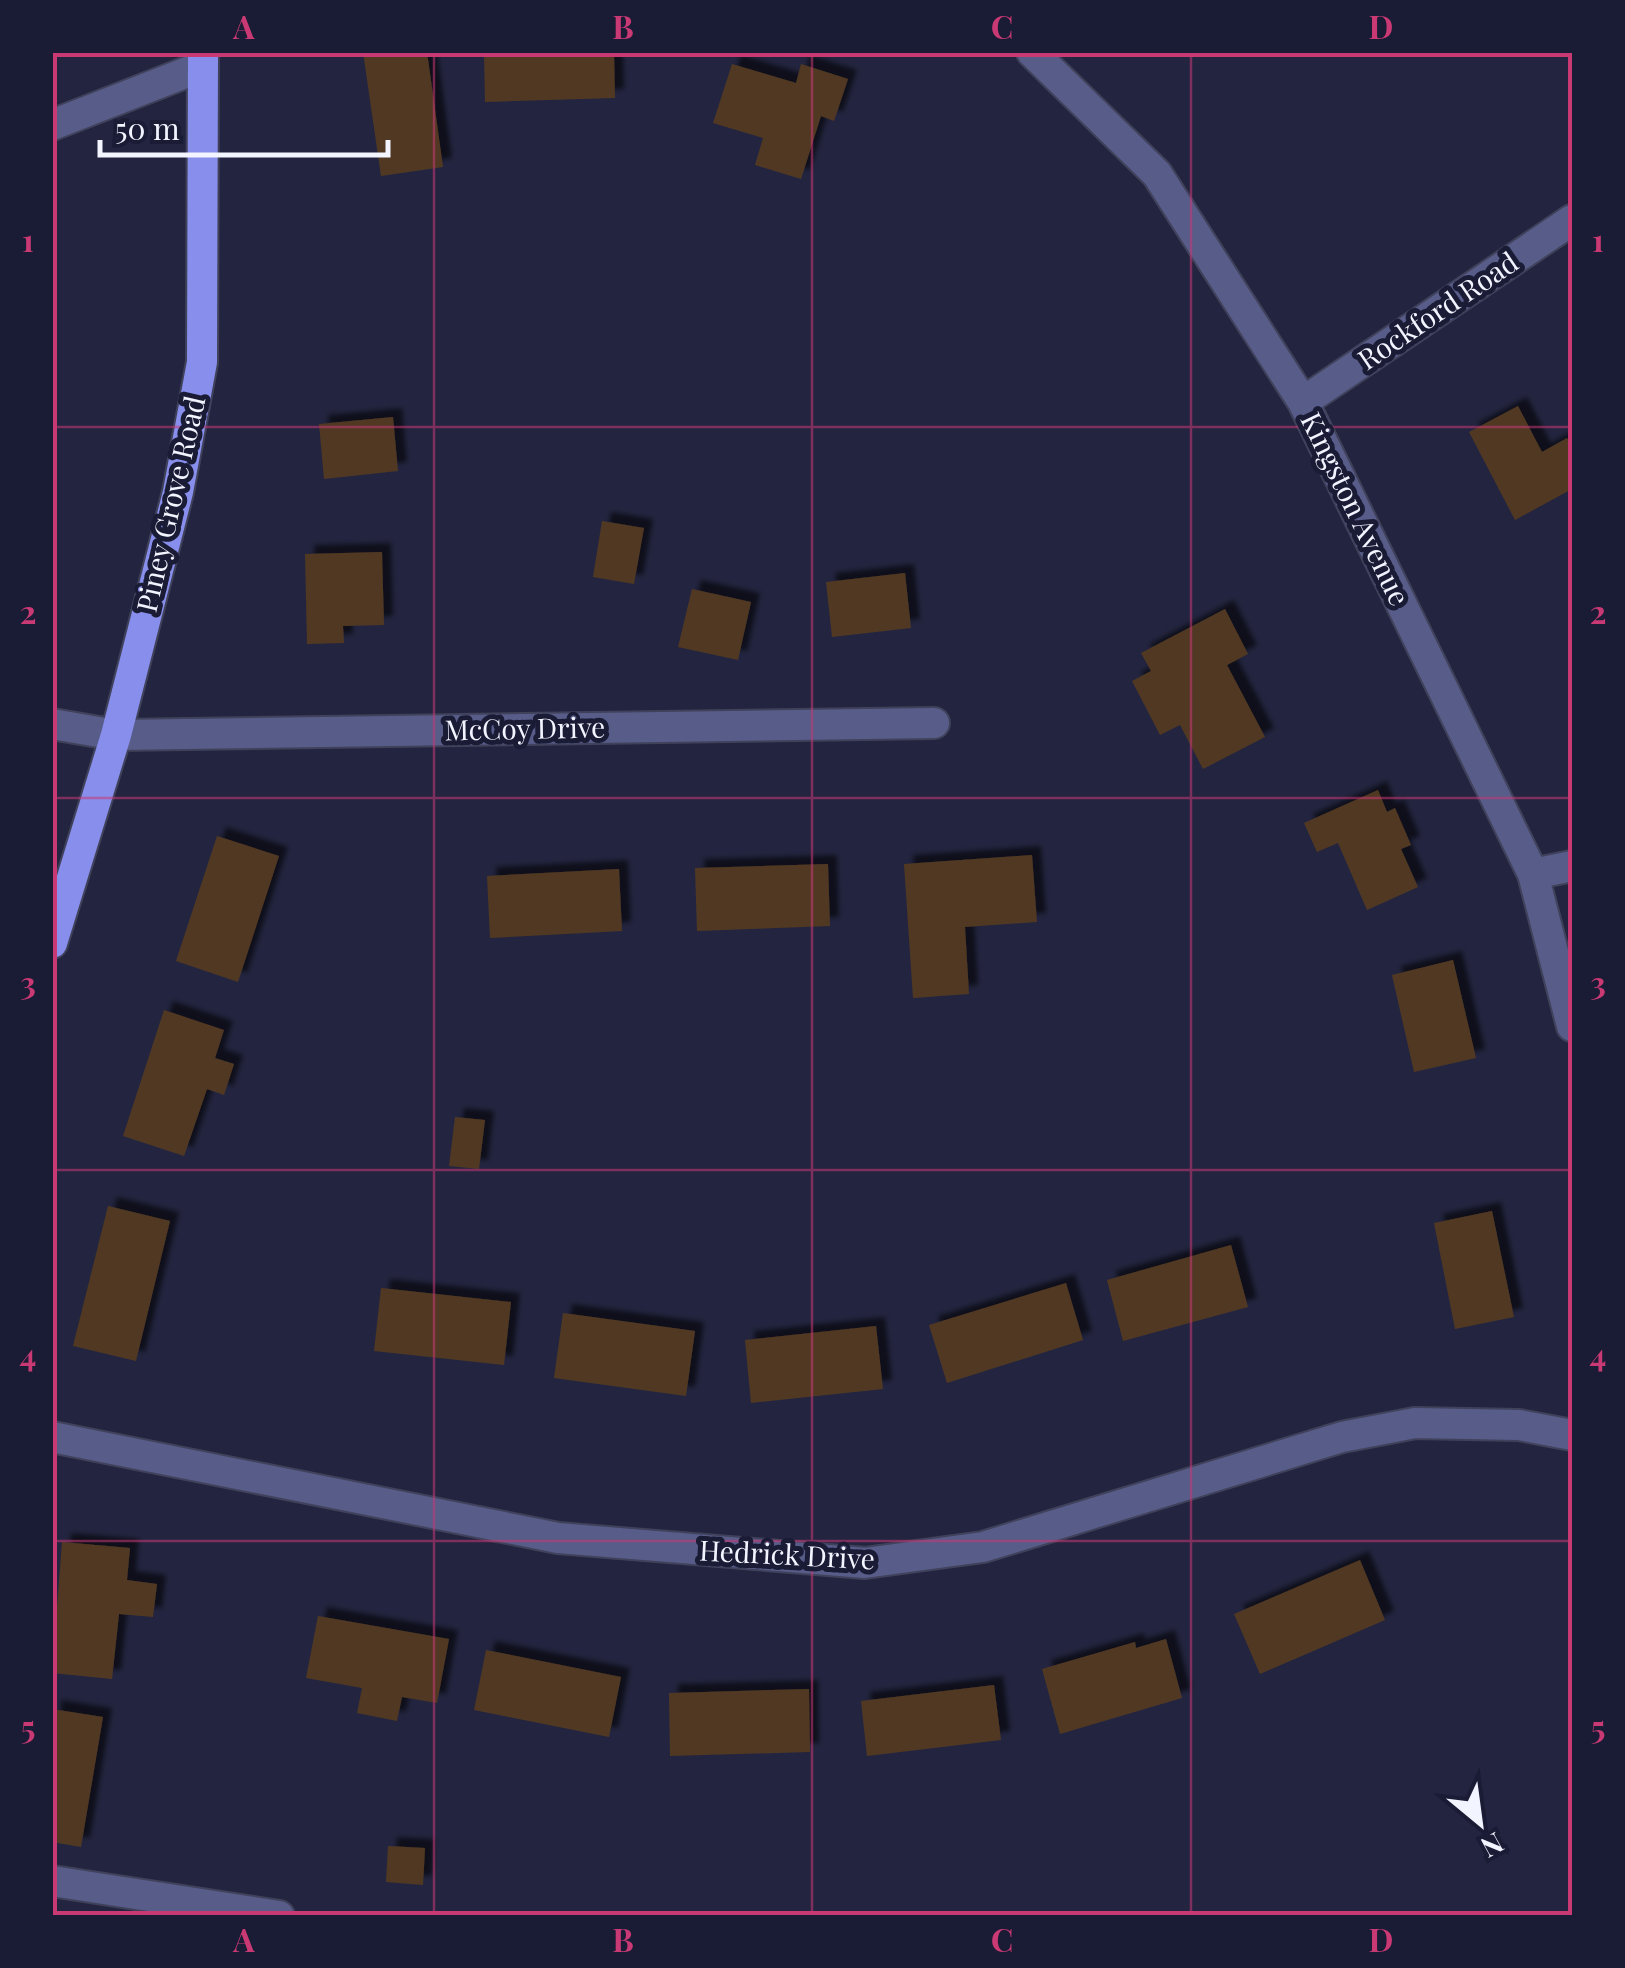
<svg xmlns="http://www.w3.org/2000/svg" width="1625" height="1968" viewBox="0 0 1625 1968" font-family="'Playfair Display',serif">
<style>
.building{fill:#513922;filter:url(#shadow)}
.lines{fill:none;stroke-linecap:round;stroke-linejoin:round}
.minor-casing{stroke:#40425b;stroke-width:34}
.major-casing{stroke:#40425b;stroke-width:34}
.minor{stroke:#585c89;stroke-width:30}
.major{stroke:#888eeb;stroke-width:30}
.grid{fill:none;stroke:#c93974;stroke-width:2.5;stroke-opacity:0.55}
.labels{text-anchor:middle;stroke-width:10;stroke-linejoin:round;paint-order:stroke}
.street-label{font-size:28px;fill:#f2f4ff;stroke:#1a1b35}
.neatline{fill:none;stroke:#c93974;stroke-width:4}
.grid-label{font-size:32px;text-anchor:middle;font-weight:bold;fill:#c93974}
</style>
<defs>
<filter id="shadow"><feDropShadow dx="9" dy="-9" stdDeviation="2.5" flood-color="#0009"/></filter>
</defs>
<rect width="100%" height="100%" fill="#232540"/>
<path class="building" d="M363,52H427L443,167L381,176Z
M484,52H614L615,98L485,102Z
M732,64L796,83L801,64L848,79L834,121L821,116L801,179L755,165L763,138L713,123Z
M1518,406L1542,452L1567,438L1572,447V489L1515,520L1469,432Z
M393,417L398,471L324,479L319,424Z
M602,521L644,528L634,584L593,577Z
M382,552L384,625L343,626L344,643L307,644L305,554Z
M905,573L911,628L832,637L826,582Z
M692,589L751,602L738,660L678,647Z
M1225,609L1248,654L1227,665L1265,737L1203,769L1180,725L1160,735L1132,681L1151,671L1141,653Z
M1378,790L1387,812L1395,808L1411,845L1401,849L1418,887L1367,910L1338,843L1317,852L1304,823Z
M217,836L279,856L238,982L176,961Z
M1032,855L1037,922L965,927L969,994L913,998L904,864Z
M828,864L830,926L697,931L695,868Z
M619,869L622,931L490,938L487,876Z
M1453,960L1476,1058L1414,1072L1392,975Z
M164,1010L224,1030L215,1058L234,1064L224,1095L207,1089L184,1156L123,1136Z
M455,1117L485,1120L479,1169L449,1166Z
M108,1206L170,1221L136,1361L73,1346Z
M1492,1211L1514,1317L1455,1329L1434,1223Z
M1231,1245L1248,1307L1123,1341L1107,1280Z
M1066,1283L1083,1340L947,1383L929,1325Z
M381,1288L511,1302L504,1365L374,1351Z
M563,1313L695,1331L686,1396L554,1378Z
M876,1326L883,1389L751,1403L745,1340Z
M62,1542L130,1548L127,1580L157,1584L153,1617L119,1614L112,1679L52,1673Z
M1360,1560L1385,1620L1260,1674L1234,1614Z
M318,1616L449,1639L437,1703L402,1697L397,1721L357,1713L362,1688L306,1678Z
M1166,1639L1182,1698L1060,1734L1042,1669L1135,1642L1136,1648Z
M486,1650L621,1677L609,1737L474,1710Z
M994,1685L1001,1740L867,1756L861,1701Z
M809,1689L810,1752L670,1756L669,1693Z
M52,1709L103,1717L81,1847L52,1842Z
M388,1846L425,1848L423,1885L386,1882Z"/>
<g class="lines">
<defs>
<path id="minor" d="M1032,52L1157,174L1303,402L1533,874L1572,1026
M52,125L203,66
M1303,402L1572,220
M52,724L116,735L934,723
M1533,874L1572,866
M52,1437L558,1538L865,1563L983,1547L1342,1437L1415,1423L1519,1425L1572,1435
M52,1881L279,1916"/>
<path id="major" d="M52,943L116,735L178,492L202,362L203,52"/>
</defs>
<use href="#minor" class="minor-casing"/>
<use href="#major" class="major-casing"/>
<use href="#minor" class="minor"/>
<use href="#major" class="major"/>
</g>
<path class="grid" d="M434,52V1916M812,52V1916M1191,52V1916M52,427H1572M52,798H1572M52,1170H1572M52,1541H1572"/>
<g class="labels">
<g class="street-label">
<text transform="translate(1438 311) rotate(-34)" y="10">Rockford Road</text>
<text transform="translate(171 504) rotate(-77)" y="10">Piney Grove Road</text>
<text transform="translate(1355 509) rotate(64)" y="10">Kingston Avenue</text>
<text transform="translate(525 729) rotate(-1)" y="10">McCoy Drive</text>
<text transform="translate(787 1555) rotate(3)" y="10">Hedrick Drive</text>
</g>
</g>
<rect width="1625" height="1968" fill="none" stroke="#1a1b35" stroke-width="110"/>
<g transform="translate(1480 1823) rotate(151)" stroke="#1a1b35" stroke-width="8" paint-order="stroke">
<path d="M0-8L18 38L0 25L-18 38Z" fill="#f2f4ff"/>
<text y="-15" font-size="28" font-weight="bold" text-anchor="middle" fill="#f2f4ff">N</text>
</g>
<path d="M100 140v15h288v-15" fill="none" stroke="#f2f4ff" stroke-width="5"/>
<text x="115" y="140" font-size="30" fill="#f2f4ff" stroke="#1a1b35" stroke-width="8" paint-order="stroke">50 m</text>
<rect x="55" y="55" width="1515" height="1858" class="neatline"/>
<g class="grid-label">
<text x="244" y="39">A</text>
<text x="623" y="39">B</text>
<text x="1002" y="39">C</text>
<text x="1381" y="39">D</text>
<text x="28" y="252">1</text>
<text x="1598" y="252">1</text>
<text x="28" y="624">2</text>
<text x="1598" y="624">2</text>
<text x="28" y="995">3</text>
<text x="1598" y="995">3</text>
<text x="28" y="1367">4</text>
<text x="1598" y="1367">4</text>
<text x="28" y="1739">5</text>
<text x="1598" y="1739">5</text>
<text x="244" y="1952">A</text>
<text x="623" y="1952">B</text>
<text x="1002" y="1952">C</text>
<text x="1381" y="1952">D</text>
</g>
</svg>
